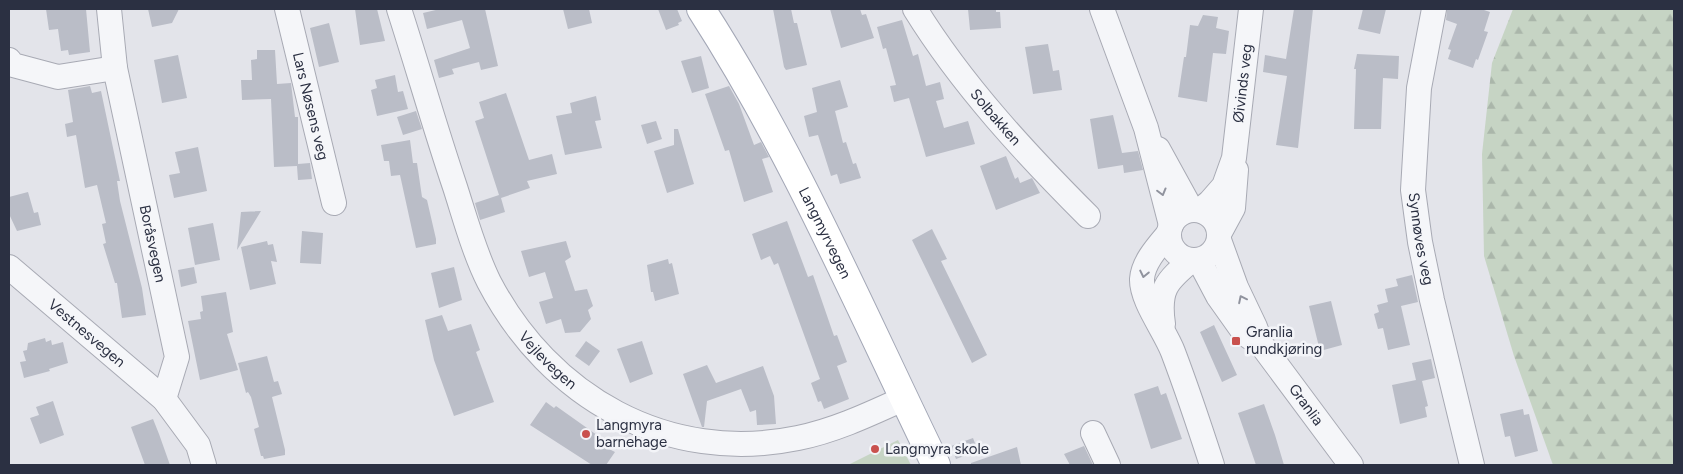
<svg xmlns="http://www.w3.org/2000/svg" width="1683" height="474" viewBox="0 0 1683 474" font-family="Figtree,sans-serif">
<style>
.forest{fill:url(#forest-firs)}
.pitch{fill:#c6d4c4}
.building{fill:#babdc7}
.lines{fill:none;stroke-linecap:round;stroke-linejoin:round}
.minor-casing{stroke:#a8aab4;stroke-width:26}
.major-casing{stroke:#a3a7b6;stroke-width:30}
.minor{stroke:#f5f6f9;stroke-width:24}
.major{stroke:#fff;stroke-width:28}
.oneway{stroke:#90939e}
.poi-dot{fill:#c9514e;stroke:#f3f4f8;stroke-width:2}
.labels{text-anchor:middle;stroke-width:5;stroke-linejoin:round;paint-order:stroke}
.street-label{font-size:15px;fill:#2b3042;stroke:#f3f4f8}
.poi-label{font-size:15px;fill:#2b3042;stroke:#f3f4f8;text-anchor:start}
</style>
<defs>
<pattern id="forest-firs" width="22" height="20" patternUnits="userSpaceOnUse" patternTransform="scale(1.25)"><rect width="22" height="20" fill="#c6d4c4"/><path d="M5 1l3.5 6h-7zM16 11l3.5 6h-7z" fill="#aab6aa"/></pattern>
</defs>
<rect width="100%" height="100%" fill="#e3e4ea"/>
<path class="forest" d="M1513,9H1674V465H1553L1514,356L1484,256L1482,154L1492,63Z"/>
<path class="pitch" d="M898,440L911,465H848Z"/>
<path class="building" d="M46,9H86L90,52L69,55L68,50L61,51L58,29L49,30Z
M148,9H179L172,23L152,27Z
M355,9H377L385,41L360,45Z
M440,9H485L498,66L481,70L479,62L452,69L454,74L439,78L434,60L470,48L462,20L427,29L423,13Z
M563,9H589L592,23L568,29Z
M658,9H677L682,21L678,23L679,25L666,30Z
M773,9H791L794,23H797L807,65L786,70L784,67Z
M830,9H860L862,15L866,14L874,38L841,48Z
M968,9H996V12H1000L1001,28L970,30Z
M1294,9H1313L1298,148L1276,145L1287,76L1263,72L1265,55L1286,59Z
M1363,9H1386L1380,34L1358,29Z
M1447,9H1481L1490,12L1484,31L1488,32L1478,60L1476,59L1473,68L1448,59L1451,50L1448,49L1457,24L1446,20Z
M1203,15L1218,17L1216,28L1229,31L1226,54L1213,53L1207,102L1178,97L1184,57H1186L1190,25L1198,26Z
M902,20L913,56L918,54L926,86L940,82L944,99L936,101L944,128L968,121L975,144L926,157L909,98L894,102L890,86L896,85L886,48L883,49L877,27Z
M329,23L339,62L319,67L310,28Z
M1048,44L1053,71L1059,70L1062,90L1033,94L1025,47Z
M257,50H275L277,84L291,83L295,117H298V164L310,163L312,179L298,180L297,166L274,167L271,99L242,100L241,80H252L251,60L257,59Z
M1357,54L1399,56L1398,79L1383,78L1381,129H1354L1356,69H1354Z
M178,55L187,98L162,103L154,60Z
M701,56L709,88L692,93L681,61Z
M395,75L398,92L403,91L408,109L377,116L371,90L377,88L375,80Z
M840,80L848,107L835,111L843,143L846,142L853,164L856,163L861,178L840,184L837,174L831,176L818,135L809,137L804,116L817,112L812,88Z
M90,86L92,93L101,91L120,181H117L120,201L142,288L146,315L122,318L117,283H115L103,244L106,243L102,224L106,223L97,185L85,188L76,135L67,137L65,124L73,122L68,90Z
M729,86L739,104L754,145L761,142L769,157L762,159L773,192L744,202L729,150L725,151L705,94Z
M506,93L529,160L552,154L557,174L527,181L530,188L501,198L505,212L480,220L475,203L499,195L475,121L484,118L479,102Z
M596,96L601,120L595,121L602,148L565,155L556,116L572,113L570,103Z
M416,111L422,129L403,135L397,117Z
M1113,115L1122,153L1138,151L1143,170L1124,173L1123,165L1098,169L1090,119Z
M656,121L662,139L647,144L641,125Z
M674,129H678L694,184L667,193L654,151L674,145Z
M410,140L413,163H417L422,197L427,200L436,239V244L416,248L400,175L391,176L389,161H384L381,145Z
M198,147L207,191L174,198L169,175L180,173L175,152Z
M1006,156L1015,179L1018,177L1020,183L1032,178L1040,193L996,210L980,166Z
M28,192L34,213L38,212L41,225L17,231L9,214V197Z
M261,211L237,250L241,212Z
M787,221L808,277L813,275L834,336L837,335L847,362L837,366L849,399L824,409L821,401L818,402L811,383L820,379L778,263L774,265L770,256L761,260L752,234Z
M213,223L220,260L195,265L188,228Z
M932,229L947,259L941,261L987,355L972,363L912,240Z
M302,231L323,233L321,264L300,263Z
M267,241L268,245L273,244L277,262L271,261L276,284L250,290L241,247Z
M566,241L571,257L565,261L575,291L587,289L593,306L588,310L591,319L580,332L565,333L561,319L546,324L539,302L553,298L545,272L529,277L521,251Z
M668,259L669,264L672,263L679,294L655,301L653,292H651L647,265Z
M194,267L197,283L181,287L178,270Z
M454,267L462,300L439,308L431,273Z
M1412,275L1418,302L1401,306L1410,345L1388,350L1383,328L1378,329L1374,314L1379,312L1377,305L1388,302L1385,289L1398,286L1396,279Z
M226,292L233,332L227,334L238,370L200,380L188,321L201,319L200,312L203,311L201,296Z
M1331,301L1342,345L1320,351L1309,306Z
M442,315L448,331L471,324L480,350L476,352L494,402L454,416L434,360L425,320Z
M1214,325L1237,375L1222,382L1200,332Z
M45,338L46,342L51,340L52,345L63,342L68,363L49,369L50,371L24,378L20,362L26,361L23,351L27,350L28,343Z
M586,341L600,351L589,366L575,356Z
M642,341L653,374L630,383L617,349Z
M267,356L274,382L278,381L282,394L272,397L285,450V455L264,459L263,456H261L254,429L259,427L251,397L248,392L246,393L238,363Z
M1431,359L1435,378L1422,381L1428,406L1425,407L1427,417L1400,424L1392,385L1416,380L1412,363Z
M707,365L716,383L763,366L774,396L776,424L757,425L756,410L750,412L741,389L707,401L704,427H702L683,374Z
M1158,386L1161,395L1166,393L1182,439L1151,449L1134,394Z
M53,401L64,435L40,444L30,418L39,415L36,407Z
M546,402L554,408L556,406L611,445L609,449L615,452L606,465H592L530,425Z
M1264,404L1275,435L1284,465H1256L1238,413Z
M1523,409L1524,415L1529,414L1538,451L1515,457L1510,436L1505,437L1500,414Z
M153,419L159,434L170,465H145L131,427Z
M973,438L978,451L956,459L951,446Z
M1084,446L1093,465H1070L1064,454Z
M1017,447L1021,465H971V463Z"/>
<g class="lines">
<defs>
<g id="minor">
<path id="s1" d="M109,9L115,68L177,357L164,399"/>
<path id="s2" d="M287,9L334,203"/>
<path id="s3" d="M399,9C418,68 435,128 455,187C465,218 474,252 489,282C549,397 667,465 798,438C834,431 870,414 903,399"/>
<path id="s4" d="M915,9C962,85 1025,153 1088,216"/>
<path d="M1102,9L1146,128L1171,225"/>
<path id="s5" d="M1434,9L1419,88L1413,190L1420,242L1432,300L1472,465"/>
<path d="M9,60L13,65L58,77L115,68"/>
<path d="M1158,149L1191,209"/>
<circle cx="1194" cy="235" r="25"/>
<path id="s6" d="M1200,210L1210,202L1224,186L1234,158L1251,9"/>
<path d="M1220,232L1233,208L1236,170"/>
<path d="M1169,233C1159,245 1143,262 1142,279C1141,300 1165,331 1173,352C1187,389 1200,428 1212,465"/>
<path id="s7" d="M1219,240L1236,287L1255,327L1261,344L1351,465"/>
<path d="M1199,260L1218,296L1245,334L1251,338"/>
<path id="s8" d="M9,267L164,399L198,445L204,465"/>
<path d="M1163,324C1158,290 1166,281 1192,260"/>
<path d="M1093,433L1108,465"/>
</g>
<g id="major">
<path id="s9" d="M701,9C794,153 861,311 936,465"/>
</g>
</defs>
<use href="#minor" class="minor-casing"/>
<use href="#major" class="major-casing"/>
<use href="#minor" class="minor"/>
<use href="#major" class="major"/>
</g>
<defs><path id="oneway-chevron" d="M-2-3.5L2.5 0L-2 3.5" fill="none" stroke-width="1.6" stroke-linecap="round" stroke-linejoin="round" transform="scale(1.25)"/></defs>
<g class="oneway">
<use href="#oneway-chevron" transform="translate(1162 192) rotate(75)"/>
<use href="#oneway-chevron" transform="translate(1144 274) rotate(102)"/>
<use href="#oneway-chevron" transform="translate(1242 299) rotate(-116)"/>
</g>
<g class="poi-dot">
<rect x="1231" y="336" width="10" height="10" rx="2.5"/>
<circle cx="586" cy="434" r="5"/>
<circle cx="875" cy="449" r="5"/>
</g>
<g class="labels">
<g class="street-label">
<text dy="5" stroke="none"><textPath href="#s6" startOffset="139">Øivinds veg</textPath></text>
<text dy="5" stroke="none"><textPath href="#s2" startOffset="100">Lars Nøsens veg</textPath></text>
<text dy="5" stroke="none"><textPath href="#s4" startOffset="135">Solbakken</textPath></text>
<text dy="5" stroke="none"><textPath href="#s9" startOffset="256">Langmyrvegen</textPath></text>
<text dy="5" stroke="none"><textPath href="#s5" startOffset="232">Synnøves veg</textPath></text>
<text dy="5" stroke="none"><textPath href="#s1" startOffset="239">Boråsvegen</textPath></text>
<text dy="5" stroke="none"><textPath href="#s8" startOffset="102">Vestnesvegen</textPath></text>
<text dy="5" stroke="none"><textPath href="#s3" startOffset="386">Vejlevegen</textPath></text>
<text dy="5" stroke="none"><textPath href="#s7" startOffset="188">Granlia</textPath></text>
</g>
<g class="poi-label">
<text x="1246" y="337">Granlia<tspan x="1246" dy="17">rundkjøring</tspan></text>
<text x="596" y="430">Langmyra<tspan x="596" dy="17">barnehage</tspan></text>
<text x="885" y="454">Langmyra skole</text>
</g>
</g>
<rect width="1683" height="474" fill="none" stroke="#2b3042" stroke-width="20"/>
</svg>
